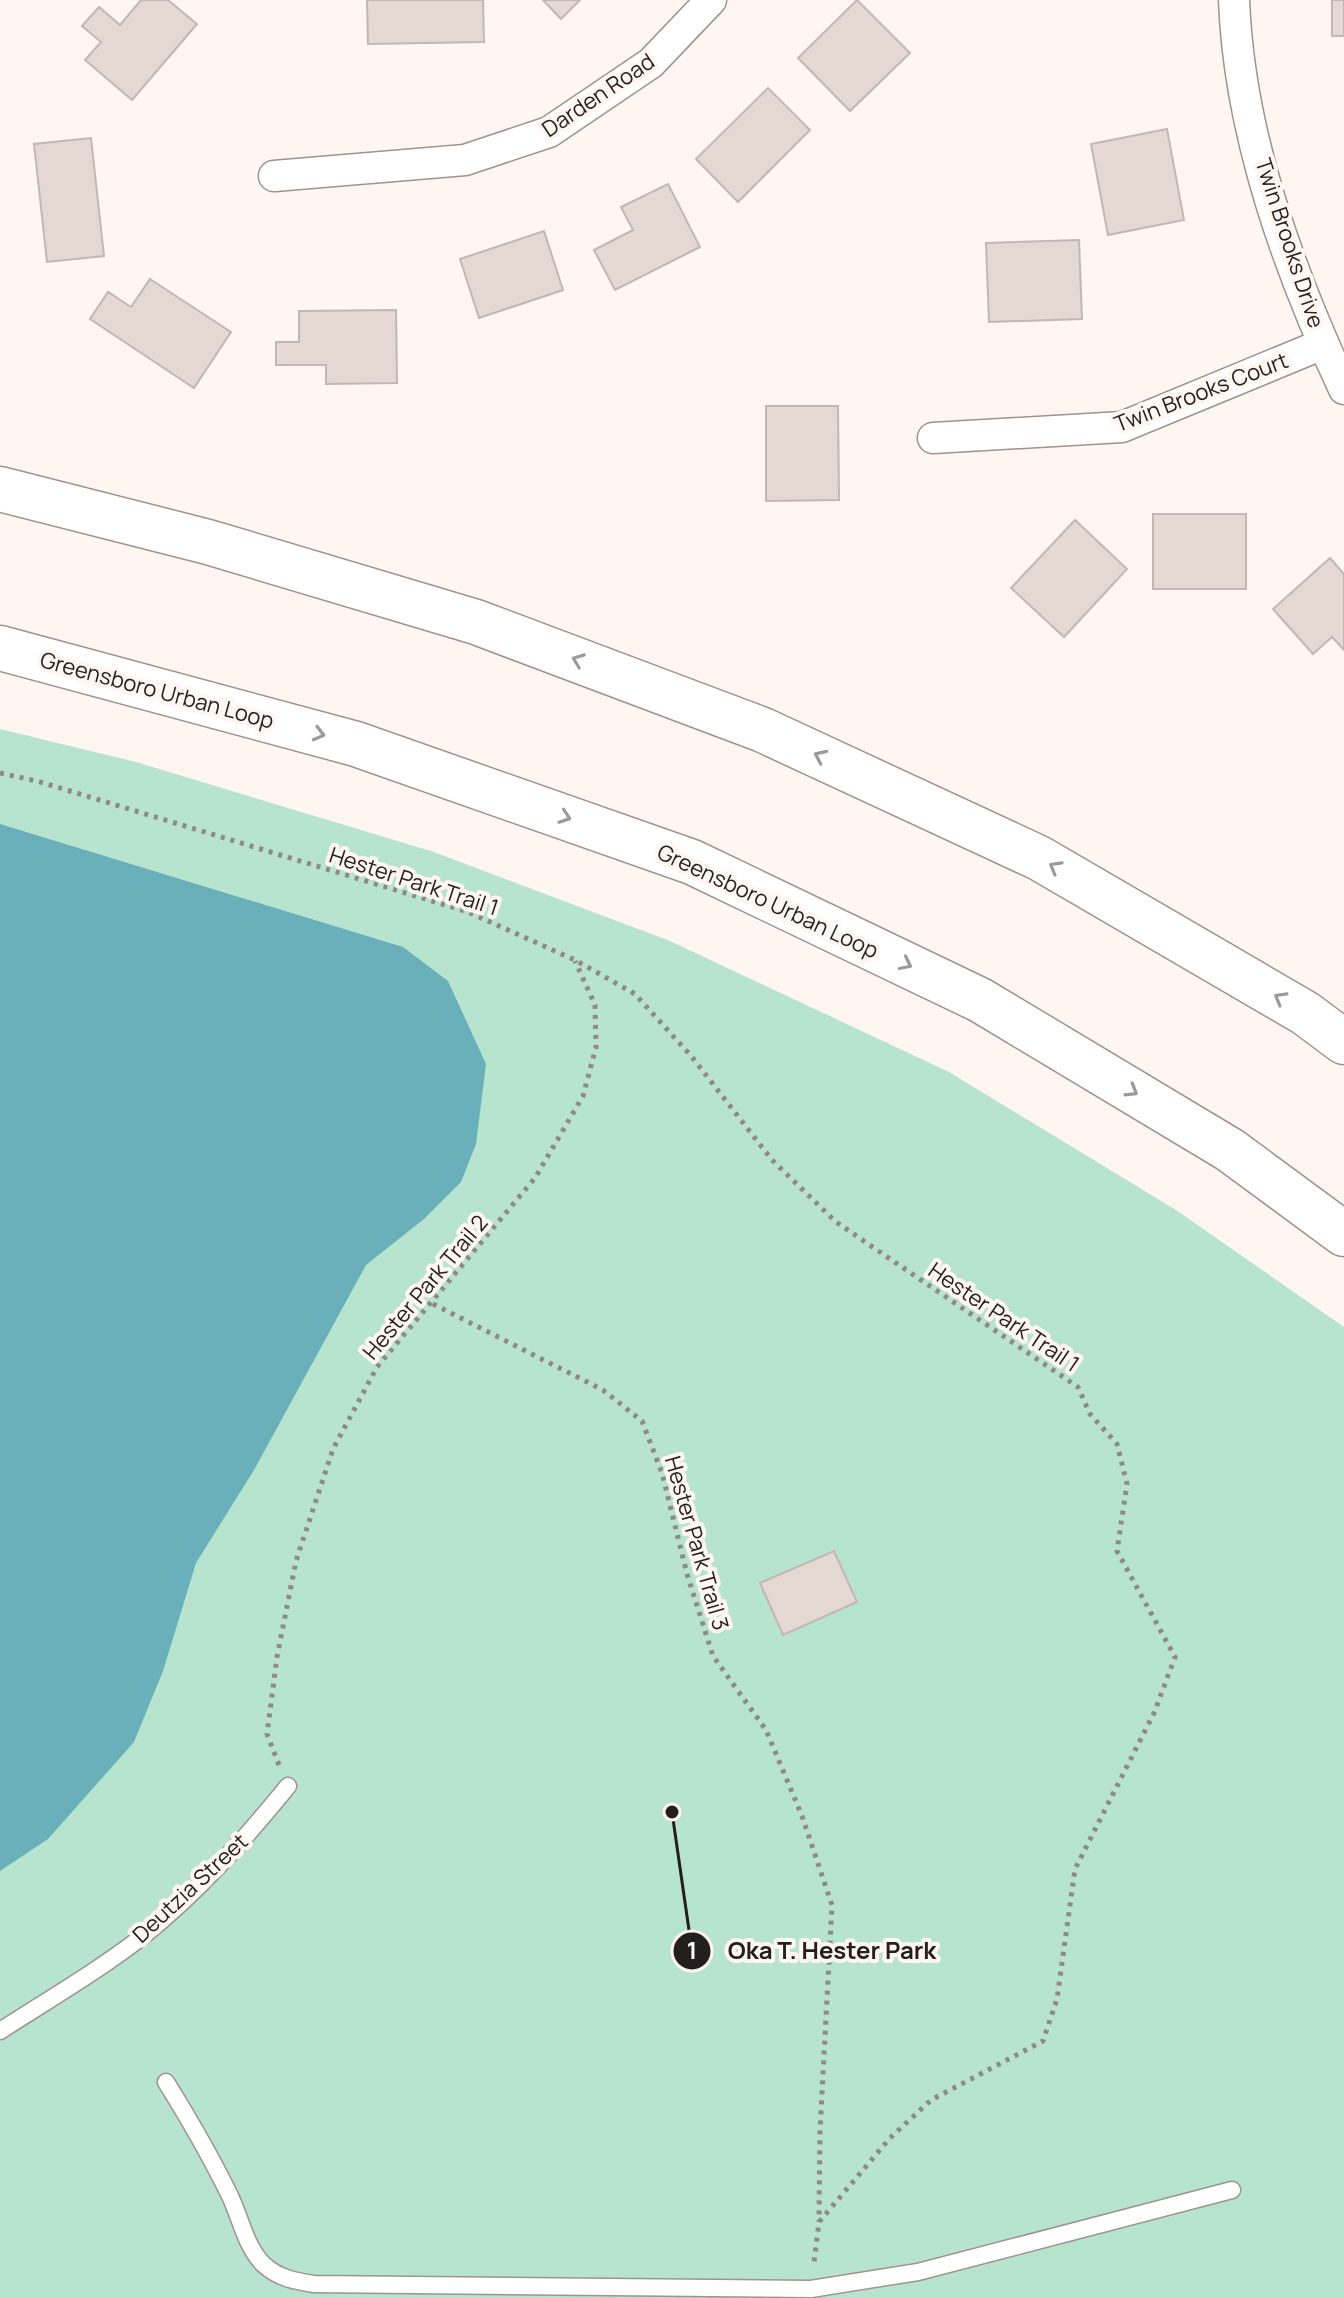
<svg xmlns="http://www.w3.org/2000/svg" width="1344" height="2298" viewBox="0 0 1344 2298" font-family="Manrope,sans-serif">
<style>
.green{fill:#b7e4cf}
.water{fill:#69b0bb}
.building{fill:#e4d8d3;stroke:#c3b7b3;stroke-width:2}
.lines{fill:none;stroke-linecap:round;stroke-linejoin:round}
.service-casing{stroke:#9e938e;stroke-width:19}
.minor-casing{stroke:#9e938e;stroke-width:33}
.motorway-casing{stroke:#9e938e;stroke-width:47}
.path{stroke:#908986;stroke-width:5;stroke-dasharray:4 6;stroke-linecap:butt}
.service{stroke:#fff;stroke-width:16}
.minor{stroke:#fff;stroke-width:30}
.motorway{stroke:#fff;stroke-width:44}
.oneway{stroke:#9c9a99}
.labels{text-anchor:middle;stroke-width:8;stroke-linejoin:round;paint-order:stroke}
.street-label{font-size:22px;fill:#231f1d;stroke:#fff5f1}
.leader{fill:none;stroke:#231f1d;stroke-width:3}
.callout-dot{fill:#231f1d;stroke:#fff5f1;stroke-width:3}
.mark-label{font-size:24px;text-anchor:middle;font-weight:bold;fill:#fff}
.callout-label{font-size:24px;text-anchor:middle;font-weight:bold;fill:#231f1d;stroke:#fff5f1;stroke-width:8;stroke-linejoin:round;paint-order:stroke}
</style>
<rect width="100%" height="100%" fill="#fff5f1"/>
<path class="green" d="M0,729L136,762L434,852L670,941L949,1072L1176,1210L1344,1327V2298H0Z"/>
<path class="water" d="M0,824L403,947L448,981L486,1064L476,1144L461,1182L424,1219L366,1265L254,1470L196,1563L163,1671L134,1742L48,1839L0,1871Z"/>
<path class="building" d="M141,0H168L197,24L132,100L85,60L101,42L82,26L99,7L120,25Z
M367,0H483L484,42L368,44Z
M543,0H580L561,19Z
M857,0L910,53L850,111L798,58Z
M1332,0H1344V36H1332Z
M768,88L810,130L738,202L696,159Z
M1167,129L1184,220L1108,235L1091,144Z
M91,138L104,256L47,262L34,144Z
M668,184L700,247L615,290L594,250L633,230L621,207Z
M544,231L563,290L479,318L460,259Z
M1079,240L1082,319L989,322L986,243Z
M150,279L231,332L194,388L90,319L108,292L131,307Z
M396,310L397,383L326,384V365H276V342H299V311Z
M766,406H838L839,500L766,501Z
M1153,514H1246V589H1153Z
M1075,520L1127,569L1064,637L1011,588Z
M1330,558L1344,574V650L1332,637L1313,654L1273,609Z
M834,1551L857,1602L783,1635L760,1583Z"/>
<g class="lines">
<defs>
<path id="service" d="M0,2031C48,2000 98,1971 143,1936C197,1893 244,1840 288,1786
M166,2082C189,2119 211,2157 230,2196C241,2219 245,2245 263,2264C278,2278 294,2281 314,2284L811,2289L918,2272L1232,2190"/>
<path id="minor" d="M1234,0C1239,133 1288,269 1344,389
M274,176L465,160L549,132L651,63L711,0
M933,438L1122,427L1323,344"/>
<path id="motorway" d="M0,489L208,542L476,622L763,730L1039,858L1305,1013L1344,1042
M0,648L356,744L692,862L980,1000L1230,1150L1344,1234"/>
</defs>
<use href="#service" class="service-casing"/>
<use href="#minor" class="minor-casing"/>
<use href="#motorway" class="motorway-casing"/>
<path class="path" d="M0,773L37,781L468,912L575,960L635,994L692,1057L772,1160L836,1222L1078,1387L1090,1414L1117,1444L1127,1484L1117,1551L1175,1657L1154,1713L1075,1869L1057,1999L1043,2041L931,2100L890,2138L819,2222L814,2262
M433,1304L603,1390L642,1421L662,1473L687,1574L713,1656L766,1730L802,1816L832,1905L820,2131L819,2222
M279,1765L267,1734L277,1657L296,1561L333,1449L377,1367L535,1178L583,1096L596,1047L595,1005L575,961"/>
<use href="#service" class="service"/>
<use href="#minor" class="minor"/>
<use href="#motorway" class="motorway"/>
</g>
<defs><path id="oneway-chevron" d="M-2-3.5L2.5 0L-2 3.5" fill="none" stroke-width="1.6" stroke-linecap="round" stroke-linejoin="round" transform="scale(2)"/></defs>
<g class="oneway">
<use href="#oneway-chevron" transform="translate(578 660) rotate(-159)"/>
<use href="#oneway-chevron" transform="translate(319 734) rotate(15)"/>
<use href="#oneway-chevron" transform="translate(820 756) rotate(-155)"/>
<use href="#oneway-chevron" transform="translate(565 817) rotate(19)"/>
<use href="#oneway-chevron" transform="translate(1055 867) rotate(-150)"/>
<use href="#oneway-chevron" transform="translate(906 964) rotate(26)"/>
<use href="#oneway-chevron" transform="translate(1280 998) rotate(-150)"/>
<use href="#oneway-chevron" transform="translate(1132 1091) rotate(31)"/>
</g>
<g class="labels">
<g class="street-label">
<text transform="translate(598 95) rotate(-34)" y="8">Darden Road</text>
<text transform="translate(1290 243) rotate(72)" y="8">Twin Brooks Drive</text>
<text transform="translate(1201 392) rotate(-21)" y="8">Twin Brooks Court</text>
<text transform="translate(157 690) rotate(15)" y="8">Greensboro Urban Loop</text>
<text transform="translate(414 881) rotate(18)" y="8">Hester Park Trail 1</text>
<text transform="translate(768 901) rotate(25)" y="8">Greensboro Urban Loop</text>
<text transform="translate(425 1287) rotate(-50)" y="8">Hester Park Trail 2</text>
<text transform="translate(1004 1317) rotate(34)" y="8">Hester Park Trail 1</text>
<text transform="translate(697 1543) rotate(74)" y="8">Hester Park Trail 3</text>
<text transform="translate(190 1888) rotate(-43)" y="8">Deutzia Street</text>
</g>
</g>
<path class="leader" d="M672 1812L692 1951"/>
<g class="callout-dot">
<circle cx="672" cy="1812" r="8"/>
<circle cx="692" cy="1951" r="20"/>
</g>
<g class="mark-label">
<text x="692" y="1959">1</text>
</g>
<g class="callout-label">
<text x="832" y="1959">Oka T. Hester Park</text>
</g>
</svg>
